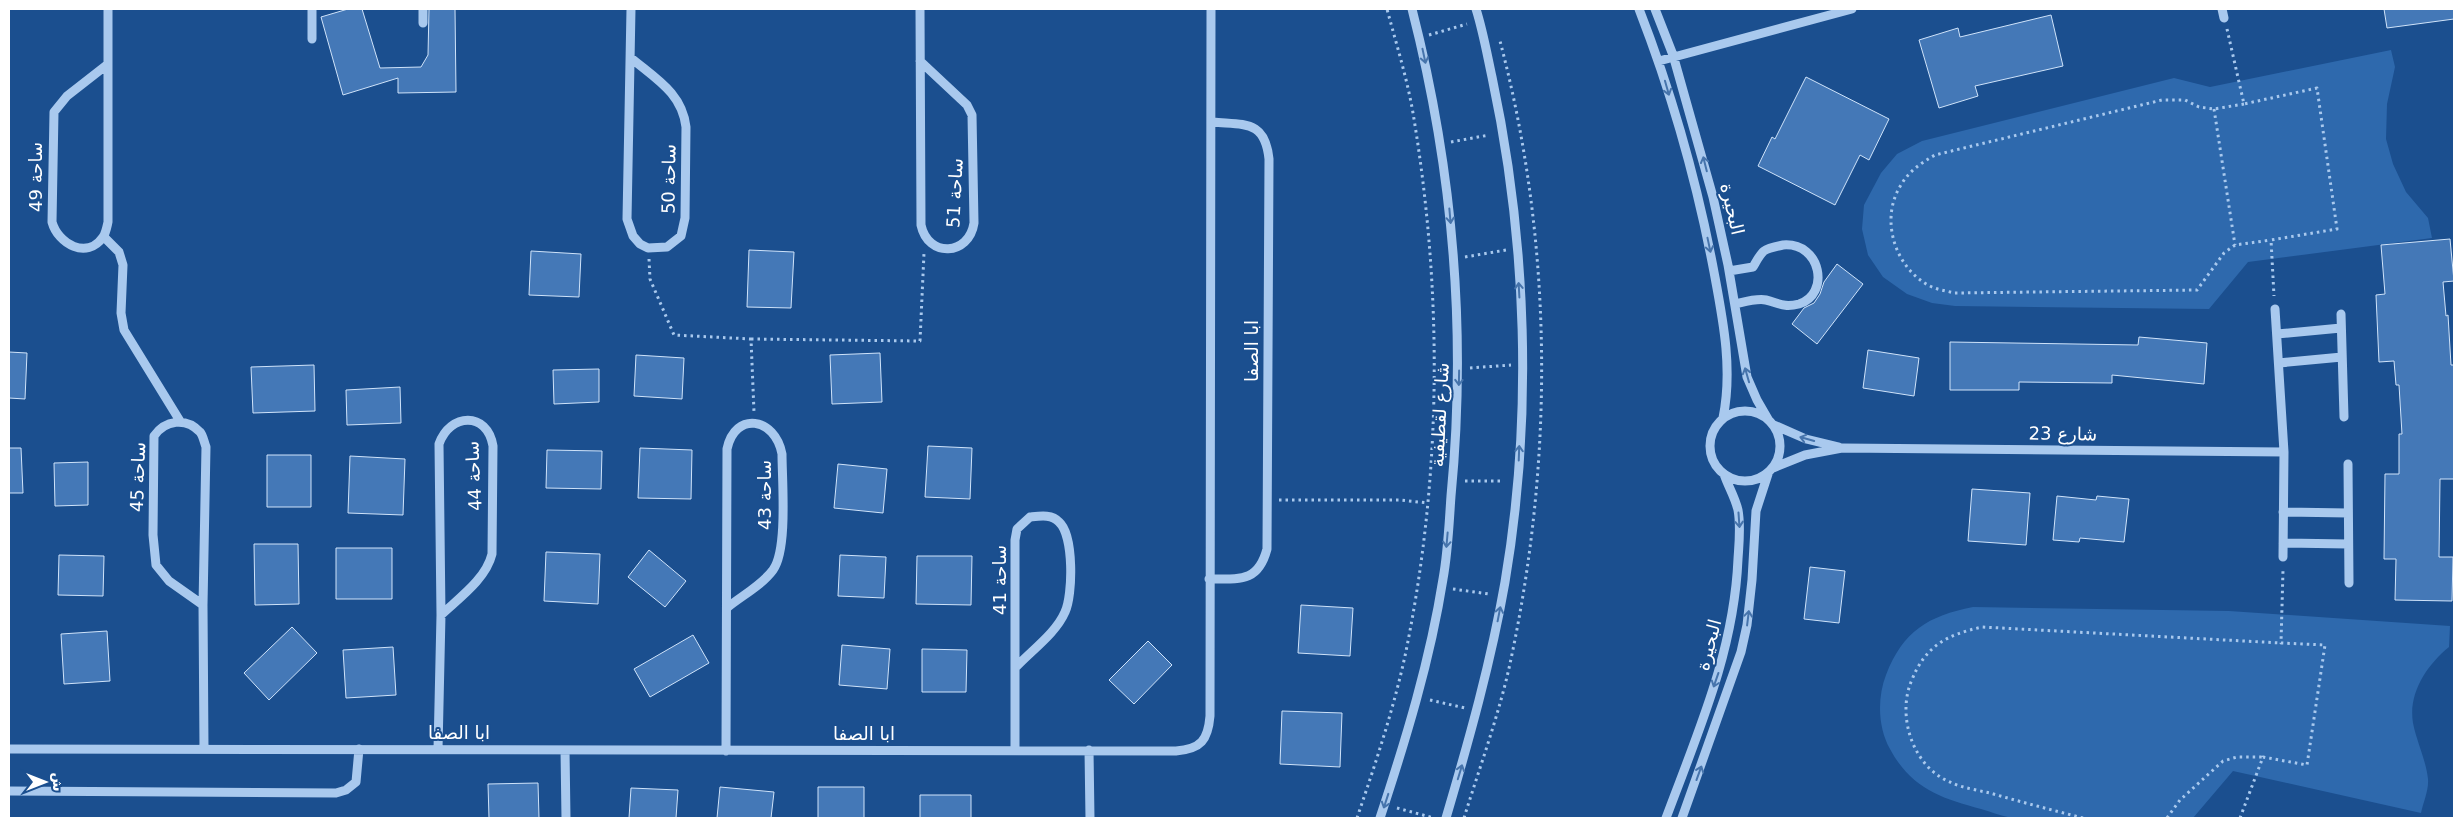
<svg xmlns="http://www.w3.org/2000/svg" width="2463" height="827" viewBox="0 0 2463 827" font-family="'DejaVu Sans',Vazirmatn,sans-serif">
<style>
.green{fill:#2e69ad}
.building{fill:#4478b7;stroke:#cfe3fa}
.lines{fill:none;stroke-linecap:round;stroke-linejoin:round}
.path{stroke:#a9c9ee;stroke-width:3;stroke-dasharray:2.5 4;stroke-linecap:butt}
.minor{stroke:#a9c9ee;stroke-width:9}
.oneway{stroke:#4674ac}
.labels{text-anchor:middle;stroke-width:4;stroke-linejoin:round;paint-order:stroke}
.street-label{font-size:18px;fill:#fff;stroke:#1b4f8f}
</style>
<rect width="100%" height="100%" fill="#1b4f8f"/>
<path class="green" d="M2391,50L2395,67L2387,104L2386,139L2393,164L2406,192L2428,218L2432,238L2248,262L2209,309L1955,306L1932,303L1907,294L1883,277L1868,255L1862,229L1864,205L1881,173L1897,154L1922,141L2174,78L2210,87Z
M1973,607L2229,611L2450,626L2449,647C2427,665 2408,693 2413,723C2417,743 2426,760 2428,779C2429,790 2423,803 2421,813L2233,771L2193,818C2152,818 2112,818 2071,818C2053,818 2033,820 2014,818C2003,817 1992,812 1981,809C1940,798 1911,788 1890,749C1878,728 1877,698 1886,675C1903,631 1928,616 1973,607Z"/>
<path class="building" d="M348,9H362L380,68L421,67L428,55L429,9H455L456,92L398,93V78L343,95L321,17Z
M2384,9H2454V19L2387,28Z
M2051,15L2063,66L1975,86L1978,96L1939,108L1919,40L1958,28L1960,37Z
M1806,77L1889,119L1869,160L1860,155L1835,205L1758,166L1772,137L1775,139Z
M2450,239L2454,281L2443,282L2446,316L2448,315L2451,365H2454V479H2440L2439,557H2453L2452,601L2395,600L2396,559H2384L2385,474H2399V434H2402L2399,385H2396L2394,361L2379,362L2376,295L2385,294L2381,245Z
M749,250L794,252L791,308L747,307Z
M531,251L581,254L579,297L529,295Z
M1837,264L1863,284L1817,344L1792,324L1804,308L1814,303L1820,294L1824,282Z
M2139,337L2207,343L2204,384L2112,375V383L2019,382V390H1950V342L2138,345Z
M1868,350L1919,358L1914,396L1863,388Z
M9,352L27,353L25,399L9,398Z
M880,353L882,402L832,404L830,355Z
M636,355L684,358L682,399L634,396Z
M314,365L315,411L253,413L251,367Z
M599,369V402L554,404L553,370Z
M400,387L401,423L347,425L346,390Z
M928,446L972,448L970,499L925,497Z
M9,448H21L23,493H9Z
M640,448L692,450L691,499L638,498Z
M547,450L602,451L601,489L546,488Z
M267,455H311V507H267Z
M350,456L405,459L403,515L348,513Z
M88,462V505L55,506L54,463Z
M838,464L887,469L883,513L834,508Z
M1972,489L2030,493L2026,545L1968,541Z
M2057,496L2096,500L2097,496L2129,499L2124,542L2080,538L2079,542L2053,540Z
M254,544H298L299,604L255,605Z
M336,548H392V599H336Z
M649,550L686,581L665,607L628,577Z
M546,552L600,554L598,604L544,601Z
M59,555L104,556L103,596L58,595Z
M840,555L886,557L884,598L838,596Z
M917,556H972L971,605L916,604Z
M1810,567L1845,571L1839,623L1804,619Z
M1301,605L1353,608L1350,656L1298,653Z
M292,627L317,653L269,700L244,673Z
M107,631L110,681L64,684L61,634Z
M693,635L709,663L650,697L634,669Z
M1148,641L1172,665L1134,704L1109,680Z
M842,645L890,649L887,689L839,685Z
M393,647L396,695L346,698L343,650Z
M922,649L967,650L966,692H922Z
M1282,711L1342,713L1340,767L1280,764Z
M538,783L539,818H489L488,784Z
M720,787L774,792L771,818H717Z
M818,787H864V818H818Z
M631,788L678,790L676,818H629Z
M920,795H971V818H920Z"/>
<g class="lines">
<path class="path" d="M2227,29L2244,104L2317,88L2337,229L2271,240L2274,296
M1429,35L1467,24
M2244,104L2214,109L2199,107L2185,100H2162L1935,155C1921,163 1909,171 1901,185C1879,219 1895,270 1932,287C1939,290 1947,291 1954,293L2197,290L2224,253L2235,245L2271,240
M2214,109L2235,245
M1451,142L1489,135
M1465,257L1506,250
M649,259L650,279L674,335L751,339L754,412
M751,339L920,341L924,253
M1470,368L1511,365
M1465,481H1504
M1279,500H1400L1428,503
M1453,589L1489,594
M1430,700L1465,708
M1397,808L1434,818
M1357,818C1375,765 1393,711 1405,656C1442,477 1443,293 1413,113C1407,78 1396,43 1387,9
M1464,818C1480,766 1500,712 1511,659C1554,456 1553,242 1500,41
M2083,818C2052,810 2021,802 1990,793C1977,790 1962,788 1950,782C1913,767 1897,717 1911,682C1925,646 1946,635 1982,627L2281,643
M2167,818L2180,800L2223,761L2237,757H2263
M2240,818L2263,757L2307,765L2325,645L2281,643L2283,570"/>
<path class="minor" d="M108,9V222C107,226 106,233 103,237C87,260 58,244 52,222L54,112L67,96L108,64
M312,9V39
M423,9V23
M631,9L627,219L633,236L640,244L648,248L667,247L681,236L685,218L686,127C682,93 656,79 631,58
M920,9L921,225C928,258 969,256 974,223L972,115L967,105L920,61
M1639,9C1672,94 1697,182 1714,272C1723,320 1733,369 1723,418
M1655,9L1673,55L1713,197L1728,265L1747,377L1757,400L1768,419
M2222,9L2224,18
M1659,61L1852,9
M104,237L119,252L123,265L121,313L124,330L180,421
M1729,271L1753,267C1756,262 1760,254 1764,251C1768,248 1778,246 1783,245C1822,242 1830,295 1799,304C1783,308 1779,303 1766,300C1757,298 1744,302 1735,304
M2275,309L2284,452L2283,557
M2341,314L2344,417
M2277,334L2341,328
M2279,363L2342,357
M1710 446a35 35 0 1 1 70 0a35 35 0 1 1-70 0Z
M1774,425L1806,439L1839,447
M2348,464L2349,583
M1773,468L1805,455L1842,448L2284,452
M2283,512L2348,513
M2283,543L2348,544
M1209,579C1239,579 1258,583 1267,549L1269,159C1265,120 1245,125 1213,122
M203,605L169,581L156,565L153,535L154,436C165,420 186,417 200,432C203,435 204,442 206,447L203,605L204,749
M9,749L1176,751C1201,749 1208,740 1210,716L1211,9
M438,749L441,615L439,444C450,413 487,411 493,446L492,554C486,579 459,598 441,615
M565,750L566,818
M1015,750V540L1017,529L1030,517C1040,516 1052,514 1059,522C1074,535 1073,595 1065,612C1056,633 1032,650 1016,667
M1089,750L1090,818
M726,751L727,449C735,411 775,417 782,454C782,480 788,550 773,570C762,585 743,595 728,607
M9,791L336,793L346,790L356,782L359,749
M1380,818C1406,739 1430,661 1443,579C1448,552 1449,524 1451,496C1467,331 1453,169 1412,9
M1446,818C1469,740 1491,662 1505,582C1533,417 1527,241 1492,77C1487,54 1483,31 1476,9
M1666,818C1698,732 1734,652 1738,559C1739,543 1741,526 1738,510C1735,497 1728,486 1724,474
M1682,818L1741,652L1747,625L1752,580L1756,511L1768,474"/>
</g>
<defs><path id="oneway-shaft" d="M-6 0H5M1.5-3L5.5 0L1.5 3" fill="none" stroke-width="1.6" stroke-linecap="round" stroke-linejoin="round" transform="scale(1.25)"/></defs>
<g class="oneway">
<use href="#oneway-shaft" transform="translate(1424 56) rotate(78)"/>
<use href="#oneway-shaft" transform="translate(1667 88) rotate(74)"/>
<use href="#oneway-shaft" transform="translate(1705 164) rotate(-104)"/>
<use href="#oneway-shaft" transform="translate(1450 216) rotate(85)"/>
<use href="#oneway-shaft" transform="translate(1709 245) rotate(78)"/>
<use href="#oneway-shaft" transform="translate(1519 290) rotate(-93)"/>
<use href="#oneway-shaft" transform="translate(1747 375) rotate(-106)"/>
<use href="#oneway-shaft" transform="translate(1459 378) rotate(91)"/>
<use href="#oneway-shaft" transform="translate(1807 439) rotate(-164)"/>
<use href="#oneway-shaft" transform="translate(1519 453) rotate(-88)"/>
<use href="#oneway-shaft" transform="translate(1739 520) rotate(86)"/>
<use href="#oneway-shaft" transform="translate(1447 540) rotate(95)"/>
<use href="#oneway-shaft" transform="translate(1499 614) rotate(-79)"/>
<use href="#oneway-shaft" transform="translate(1748 618) rotate(-83)"/>
<use href="#oneway-shaft" transform="translate(1716 680) rotate(109)"/>
<use href="#oneway-shaft" transform="translate(1460 772) rotate(-73)"/>
<use href="#oneway-shaft" transform="translate(1699 773) rotate(-70)"/>
<use href="#oneway-shaft" transform="translate(1386 801) rotate(108)"/>
</g>
<g class="labels">
<g class="street-label">
<text transform="translate(36 177) rotate(-90)" y="6">ساحة 49</text>
<text transform="translate(669 179) rotate(-89)" y="6">ساحة 50</text>
<text transform="translate(955 193) rotate(-87)" y="6">ساحة 51</text>
<text transform="translate(1732 209) rotate(77)" y="6">البحيرة</text>
<text transform="translate(1252 351) rotate(-90)" y="6">ابا الصفا</text>
<text transform="translate(1440 415) rotate(-87)" y="6">شارع لقطيفية</text>
<text transform="translate(2063 434) rotate(1)" y="6">شارع 23</text>
<text transform="translate(474 476) rotate(-93)" y="6">ساحة 44</text>
<text transform="translate(138 477) rotate(-88)" y="6">ساحة 45</text>
<text transform="translate(765 495) rotate(-90)" y="6">ساحة 43</text>
<text transform="translate(1000 580) rotate(-90)" y="6">ساحة 41</text>
<text transform="translate(1709 645) rotate(-75)" y="6">البحيرة</text>
<text x="459" y="739">ابا الصفا</text>
<text x="864" y="740">ابا الصفا</text>
</g>
</g>
<rect width="2463" height="827" fill="none" stroke="#ffffff" stroke-width="20"/>
<g transform="translate(45 782) rotate(90)" stroke="#1b4f8f" stroke-width="4" paint-order="stroke">
<path d="M0-4L9 19L0 12L-9 19Z" fill="#ffffff"/>
<text y="-8" font-size="14" font-weight="bold" text-anchor="middle" fill="#ffffff">ش</text>
</g>
</svg>
